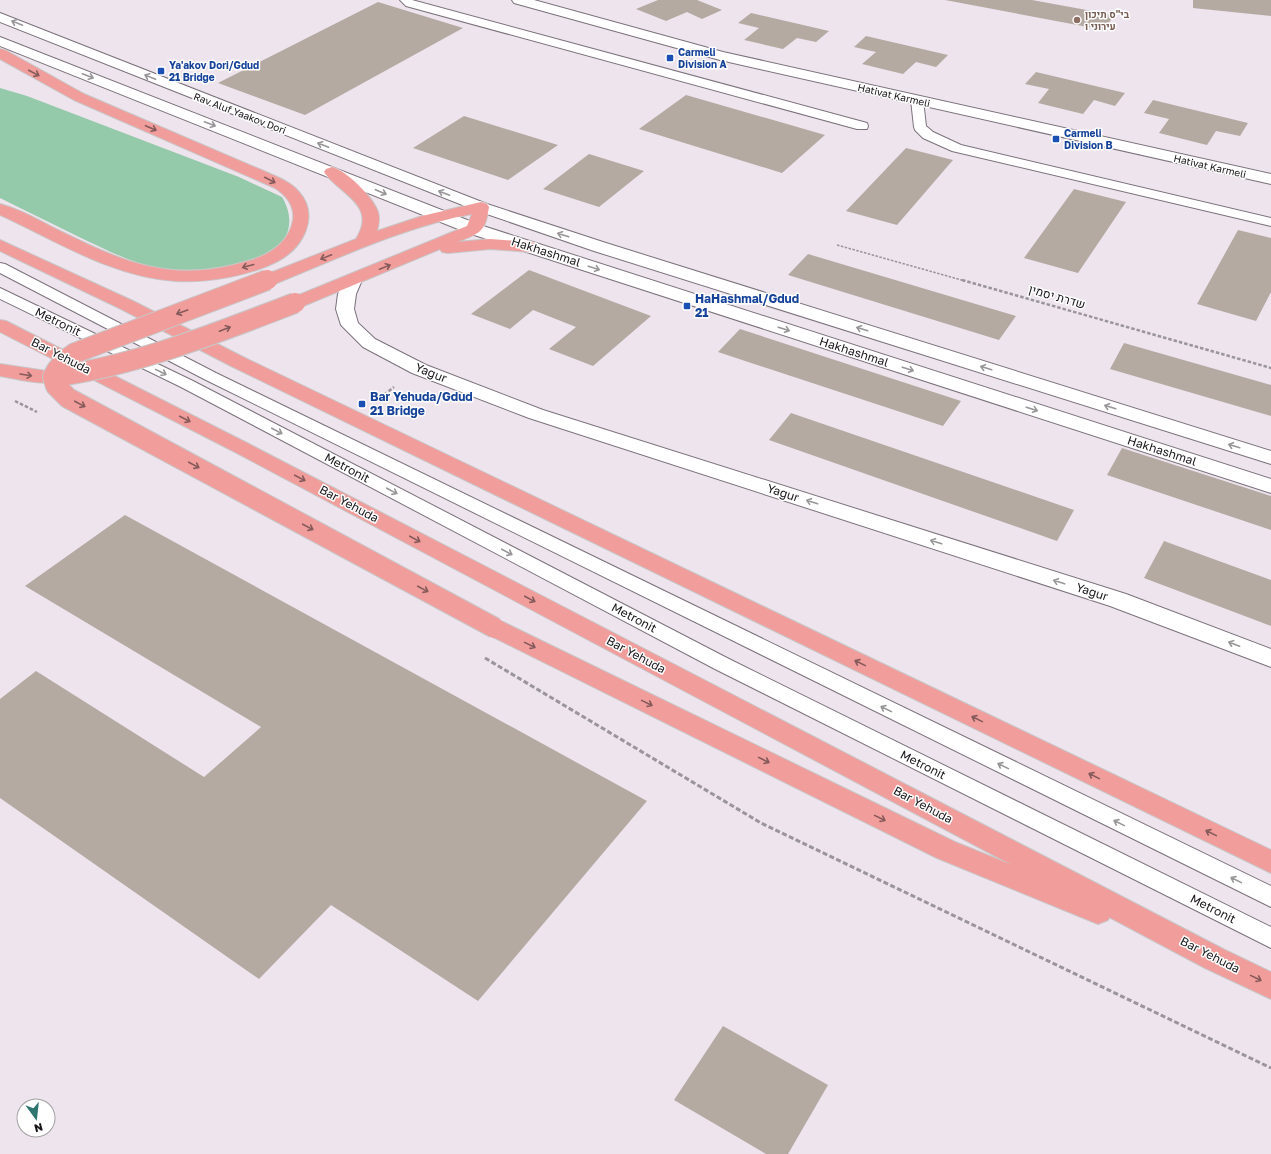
<svg xmlns="http://www.w3.org/2000/svg" width="1271" height="1154" viewBox="0 0 1271 1154" font-family="'Golos Text',Heebo,sans-serif">
<style>
.green{fill:#94c9a9}
.building{fill:#b5aaa2}
.lines{fill:none;stroke-linecap:round;stroke-linejoin:round}
.lane-casing{stroke:#7b727b;stroke-width:2}
.street-casing{stroke:#7b727b;stroke-width:2}
.secondary-casing{stroke:#7b727b;stroke-width:2}
.highway-casing{stroke:#c8c7c8;stroke-width:2}
.path-far2{stroke:#9a949b;stroke-width:1.5;stroke-dasharray:2.5 1.5;stroke-linecap:butt}
.path-far1{stroke:#9a949b;stroke-width:2.5;stroke-dasharray:3.5 2;stroke-linecap:butt}
.path{stroke:#9a949b;stroke-width:3;stroke-dasharray:5 2.5;stroke-linecap:butt}
.lane{fill:#fff;fill-rule:evenodd}
.street{fill:#fff;fill-rule:evenodd}
.secondary{fill:#fff;fill-rule:evenodd}
.highway{fill:#f19d9b;fill-rule:evenodd}
.highway-bridge-far1-casing{stroke:#c8c7c8;stroke-width:16;stroke-linecap:butt}
.highway-bridge-casing{stroke:#c8c7c8;stroke-width:22;stroke-linecap:butt}
.highway-bridge-far1{stroke:#f19d9b;stroke-width:15}
.highway-bridge{stroke:#f19d9b;stroke-width:20}
.oneway{stroke:#989698}
.oneway2{stroke:#855a5a}
.education-dot{fill:#8d6e63;stroke:#fff;stroke-width:1.5}
.transit-dot{fill:#1a4fb4;stroke:#fff;stroke-width:1.5}
.labels{text-anchor:middle;stroke-width:3;stroke-linejoin:round;paint-order:stroke}
.far-education-label{font-size:10px;font-weight:bold;fill:#785e54;stroke:#fff;text-anchor:start}
.far-transit-label{font-size:10px;font-weight:bold;fill:#164399;stroke:#fff;text-anchor:start}
.far-street-label{font-size:10px;fill:#191619;stroke:#fff}
.street-label{font-size:12px;fill:#191619;stroke:#fff}
.transit-label{font-size:12px;font-weight:bold;fill:#164399;stroke:#fff;text-anchor:start}
</style>
<rect width="100%" height="100%" fill="#ede4ee"/>
<path class="green" d="M0,88L27,96L239,177L282,197C292,213 293,234 277,246C260,259 240,265 219,268C205,269 190,271 176,270C142,269 109,251 79,237C53,224 26,211 0,198Z"/>
<path class="building" d="M658,0H697L722,10L702,19L687,12L666,21L636,9Z
M945,0H1032L1114,15L1104,30Z
M1193,0H1271V16L1193,8Z
M378,2L463,28L305,115L218,83Z
M751,13L829,31L816,42L797,38L783,49L744,40L759,28L738,23Z
M866,36L948,55L936,67L916,62L903,74L862,64L876,52L854,47Z
M1036,72L1125,93L1115,106L1094,100L1083,114L1038,103L1049,89L1025,84Z
M686,95L825,135L782,173L639,129Z
M1153,100L1248,123L1240,136L1216,131L1207,145L1159,133L1169,119L1144,113Z
M464,116L558,145L508,180L413,148Z
M906,148L953,160L897,225L846,211Z
M589,154L644,171L599,207L543,189Z
M1074,189L1126,202L1078,273L1024,258Z
M1238,230L1271,238V292L1256,321L1197,304Z
M808,254L1016,316L999,340L788,275Z
M529,270L651,316L593,366L549,349L576,327L533,310L510,329L471,314Z
M740,329L961,401L943,426L718,352Z
M1124,343L1271,385V416L1110,369Z
M791,413L1074,510L1057,541L769,440Z
M1122,448L1271,496V530L1107,475Z
M125,515L647,801L478,1001L331,905L259,979L0,798V699L36,671L204,777L261,727L25,586Z
M1164,541L1271,580V626L1144,578Z
M723,1026L828,1085L788,1154H766L674,1100Z"/>
<g class="lines">
<defs>
<path id="lane" d="M400,0H412L867,123L868,126L867,129H857L406,6Z
M917,96L921,97L923,100L926,126L933,132L961,145L1271,218V226L952,151L923,138L915,130L914,127L911,100L913,97Z
M0,263L5,264L216,373L1271,886V907L204,379L0,273Z
M0,288L193,381L729,659L1271,927V948L715,669L181,387L0,299Z"/>
<path id="street" d="M512,0H534L723,52L1271,174V184L720,60L514,3Z
M353,275L359,276L362,280L356,294L354,309L358,323L375,339L426,365L543,410L1126,594L1271,649V667L1110,606L529,418L412,373L363,347L341,325L336,309L338,294L347,276Z"/>
<path id="secondary" d="M0,13L487,204L606,243L1271,451V464L594,251L475,210L0,22Z
M0,37L480,225L1271,479V493L468,233L0,46Z"/>
<path id="highway" d="M0,49L5,50L84,94L266,172C277,177 291,182 299,192C320,216 303,248 278,261C250,276 206,283 175,281C112,277 55,240 0,215V204C20,209 40,221 58,230C125,263 173,284 248,261C269,255 289,243 293,220C295,206 287,196 275,188L74,100L0,59Z
M332,167C347,171 373,197 378,212C380,219 379,224 377,231L422,216L481,202L487,204L489,207C485,233 480,233 457,242L490,239L530,242L536,243L538,247L536,251L530,252L490,249L448,253L442,252L440,249L301,307L295,308L289,307L286,303L289,299L467,226L472,214C404,227 341,257 277,283L271,284L265,283L262,279L265,275L356,239C378,204 339,194 324,172L326,169Z
M0,240L133,301L245,358L1271,850V873L231,366L121,309L0,251Z
M0,320L6,321L247,443L1225,950L1271,972V999L1205,968L1109,917L1108,920L1098,924L937,858L487,634L484,628L487,622L495,620L503,622L955,842L1012,865L233,451L0,332Z
M0,364L60,373L62,377L60,381C41,386 19,379 0,376Z"/>
</defs>
<use href="#lane" class="lane-casing"/>
<use href="#street" class="street-casing"/>
<use href="#secondary" class="secondary-casing"/>
<use href="#highway" class="highway-casing"/>
<path class="path-far2" d="M837,245L965,281"/>
<path class="path-far1" d="M962,280L1271,368
M380,398L394,387
M15,401L37,412"/>
<path class="path" d="M485,658L761,823L1271,1068"/>
<use href="#lane" class="lane"/>
<use href="#street" class="street"/>
<use href="#secondary" class="secondary"/>
<use href="#highway" class="highway"/>
<defs>
<path id="highway-bridge-far1" d="M265,281L271,279"/>
<path id="highway-bridge" d="M267,280L75,353C65,360 58,366 53,377L56,386L68,398L495,628
M53,377C138,365 216,333 295,303"/>
</defs>
<use href="#highway-bridge-far1" class="highway-bridge-far1-casing"/>
<use href="#highway-bridge" class="highway-bridge-casing"/>
<use href="#highway-bridge-far1" class="highway-bridge-far1"/>
<use href="#highway-bridge" class="highway-bridge"/>
</g>
<defs><path id="oneway-shaft" d="M-6 0H5M1.5-3L5.5 0L1.5 3" fill="none" stroke-width="1.6" stroke-linecap="round" stroke-linejoin="round"/></defs>
<g class="oneway">
<use href="#oneway-shaft" transform="translate(17 23) rotate(-158)"/>
<use href="#oneway-shaft" transform="translate(88 76) rotate(21)"/>
<use href="#oneway-shaft" transform="translate(150 77) rotate(-158)"/>
<use href="#oneway-shaft" transform="translate(210 124) rotate(21)"/>
<use href="#oneway-shaft" transform="translate(323 145) rotate(-159)"/>
<use href="#oneway-shaft" transform="translate(381 192) rotate(23)"/>
<use href="#oneway-shaft" transform="translate(444 193) rotate(-159)"/>
<use href="#oneway-shaft" transform="translate(563 235) rotate(-162)"/>
<use href="#oneway-shaft" transform="translate(594 268) rotate(18)"/>
<use href="#oneway-shaft" transform="translate(784 329) rotate(18)"/>
<use href="#oneway-shaft" transform="translate(862 329) rotate(-163)"/>
<use href="#oneway-shaft" transform="translate(986 368) rotate(-163)"/>
<use href="#oneway-shaft" transform="translate(908 369) rotate(18)"/>
<use href="#oneway-shaft" transform="translate(161 372) rotate(26)"/>
<use href="#oneway-shaft" transform="translate(1110 407) rotate(-163)"/>
<use href="#oneway-shaft" transform="translate(1032 409) rotate(18)"/>
<use href="#oneway-shaft" transform="translate(277 431) rotate(28)"/>
<use href="#oneway-shaft" transform="translate(1234 446) rotate(-163)"/>
<use href="#oneway-shaft" transform="translate(392 491) rotate(28)"/>
<use href="#oneway-shaft" transform="translate(812 502) rotate(-162)"/>
<use href="#oneway-shaft" transform="translate(936 542) rotate(-162)"/>
<use href="#oneway-shaft" transform="translate(507 552) rotate(28)"/>
<use href="#oneway-shaft" transform="translate(1059 582) rotate(-162)"/>
<use href="#oneway-shaft" transform="translate(1234 644) rotate(-159)"/>
<use href="#oneway-shaft" transform="translate(886 709) rotate(-154)"/>
<use href="#oneway-shaft" transform="translate(1003 766) rotate(-154)"/>
<use href="#oneway-shaft" transform="translate(1119 823) rotate(-154)"/>
<use href="#oneway-shaft" transform="translate(1236 880) rotate(-154)"/>
</g>
<g class="oneway2">
<use href="#oneway-shaft" transform="translate(34 73) rotate(28)"/>
<use href="#oneway-shaft" transform="translate(151 128) rotate(23)"/>
<use href="#oneway-shaft" transform="translate(270 180) rotate(27)"/>
<use href="#oneway-shaft" transform="translate(326 257) rotate(158)"/>
<use href="#oneway-shaft" transform="translate(248 266) rotate(165)"/>
<use href="#oneway-shaft" transform="translate(385 267) rotate(-22)"/>
<use href="#oneway-shaft" transform="translate(182 312) rotate(160)"/>
<use href="#oneway-shaft" transform="translate(225 329) rotate(-21)"/>
<use href="#oneway-shaft" transform="translate(26 375) rotate(9)"/>
<use href="#oneway-shaft" transform="translate(80 404) rotate(28)"/>
<use href="#oneway-shaft" transform="translate(185 419) rotate(27)"/>
<use href="#oneway-shaft" transform="translate(194 465) rotate(28)"/>
<use href="#oneway-shaft" transform="translate(300 478) rotate(28)"/>
<use href="#oneway-shaft" transform="translate(308 527) rotate(28)"/>
<use href="#oneway-shaft" transform="translate(415 539) rotate(28)"/>
<use href="#oneway-shaft" transform="translate(423 589) rotate(28)"/>
<use href="#oneway-shaft" transform="translate(530 599) rotate(28)"/>
<use href="#oneway-shaft" transform="translate(530 645) rotate(26)"/>
<use href="#oneway-shaft" transform="translate(860 663) rotate(-154)"/>
<use href="#oneway-shaft" transform="translate(647 703) rotate(26)"/>
<use href="#oneway-shaft" transform="translate(977 719) rotate(-154)"/>
<use href="#oneway-shaft" transform="translate(764 760) rotate(26)"/>
<use href="#oneway-shaft" transform="translate(1094 776) rotate(-154)"/>
<use href="#oneway-shaft" transform="translate(880 818) rotate(26)"/>
<use href="#oneway-shaft" transform="translate(1211 833) rotate(-154)"/>
<use href="#oneway-shaft" transform="translate(1256 978) rotate(26)"/>
</g>
<circle class="education-dot" cx="1077" cy="20" r="4"/>
<g class="transit-dot">
<rect x="666" y="54" width="8" height="8" rx="2"/>
<rect x="157" y="67" width="8" height="8" rx="2"/>
<rect x="1052" y="135" width="8" height="8" rx="2"/>
<rect x="683" y="302" width="8" height="8" rx="2"/>
<rect x="358" y="400" width="8" height="8" rx="2"/>
</g>
<g class="labels">
<g class="far-education-label">
<text x="1085" y="18">בי"ס תיכון<tspan x="1085" dy="12">עירוני ו</tspan></text>
</g>
<g class="far-transit-label">
<text x="678" y="56">Carmeli<tspan x="678" dy="12">Division A</tspan></text>
<text x="169" y="69">Ya'akov Dori/Gdud<tspan x="169" dy="12">21 Bridge</tspan></text>
<text x="1064" y="137">Carmeli<tspan x="1064" dy="12">Division B</tspan></text>
</g>
<g class="far-street-label">
<text transform="translate(894 95) rotate(13)" y="4">Hativat Karmeli</text>
<text transform="translate(240 113) rotate(21)" y="4">Rav Aluf Yaakov Dori</text>
<text transform="translate(1210 166) rotate(13)" y="4">Hativat Karmeli</text>
</g>
<g class="street-label">
<text transform="translate(546 252) rotate(18)" y="4">Hakhashmal</text>
<text transform="translate(1057 297) rotate(16)" y="4">שדרת יסמין</text>
<text transform="translate(58 322) rotate(26)" y="4">Metronit</text>
<text transform="translate(854 352) rotate(18)" y="4">Hakhashmal</text>
<text transform="translate(61 356) rotate(27)" y="4">Bar Yehuda</text>
<text transform="translate(431 373) rotate(22)" y="4">Yagur</text>
<text transform="translate(1162 451) rotate(18)" y="4">Hakhashmal</text>
<text transform="translate(347 468) rotate(28)" y="4">Metronit</text>
<text transform="translate(783 493) rotate(18)" y="4">Yagur</text>
<text transform="translate(349 504) rotate(28)" y="4">Bar Yehuda</text>
<text transform="translate(1092 592) rotate(18)" y="4">Yagur</text>
<text transform="translate(634 618) rotate(28)" y="4">Metronit</text>
<text transform="translate(636 655) rotate(28)" y="4">Bar Yehuda</text>
<text transform="translate(923 765) rotate(27)" y="4">Metronit</text>
<text transform="translate(923 805) rotate(28)" y="4">Bar Yehuda</text>
<text transform="translate(1213 909) rotate(27)" y="4">Metronit</text>
<text transform="translate(1210 955) rotate(27)" y="4">Bar Yehuda</text>
</g>
<g class="transit-label">
<text x="695" y="303">HaHashmal/Gdud<tspan x="695" dy="14">21</tspan></text>
<text x="370" y="401">Bar Yehuda/Gdud<tspan x="370" dy="14">21 Bridge</tspan></text>
</g>
</g>
<g transform="translate(36 1118) rotate(165)"><circle r="19" fill="#ffffff" stroke="#a3a2a3"/>
<path d="M0-3L7 15L0 10L-7 15Z" fill="#2d756e"/>
<text y="-6" font-size="11" font-weight="bold" text-anchor="middle" fill="#191619">N</text>
</g>
</svg>
